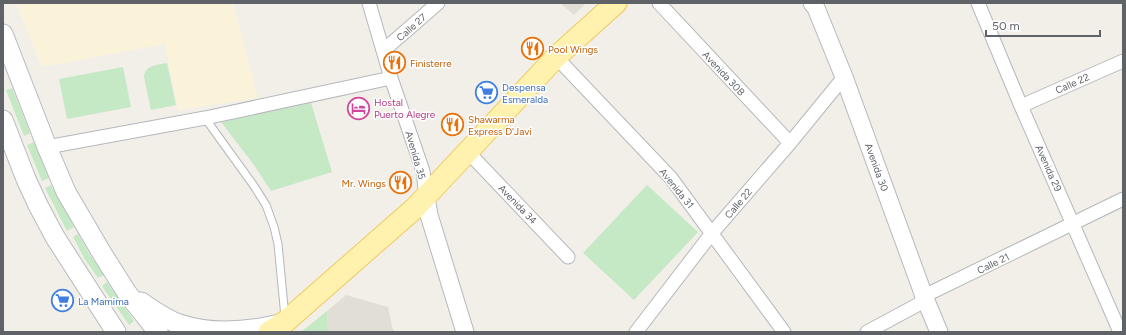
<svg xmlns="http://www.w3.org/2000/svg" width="1126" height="335" viewBox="0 0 1126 335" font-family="Figtree,sans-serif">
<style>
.education{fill:#e1ded6}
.green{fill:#c5e8c5}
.sand{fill:#fbf3d9}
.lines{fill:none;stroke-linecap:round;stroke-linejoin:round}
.service-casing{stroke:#b5b8bc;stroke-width:9}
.minor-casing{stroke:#b5b8bc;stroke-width:15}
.tertiary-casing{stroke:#b5b8bc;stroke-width:19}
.secondary-casing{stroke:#b6babf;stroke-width:21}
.primary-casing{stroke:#f2c960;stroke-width:23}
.service{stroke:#fff;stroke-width:7}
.minor{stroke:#fff;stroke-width:13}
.tertiary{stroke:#fff;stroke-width:17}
.secondary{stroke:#fff;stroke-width:19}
.primary{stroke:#fff2af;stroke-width:21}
.labels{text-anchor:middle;stroke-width:3;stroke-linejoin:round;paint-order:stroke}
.street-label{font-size:10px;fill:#5f6368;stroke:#fff}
.food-label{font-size:10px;fill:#c56008;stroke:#fff;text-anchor:start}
.shop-label{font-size:10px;fill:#366cbe;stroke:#fff;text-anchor:start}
.hotel-label{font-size:10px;fill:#b23c85;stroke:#fff;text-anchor:start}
</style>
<rect width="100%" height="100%" fill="#f1efe8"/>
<path class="education" d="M560,3H586L574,15Z
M346,295L388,307L393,330L396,332H328L327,311Z"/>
<path class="green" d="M167,63L176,105L151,110L144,77C145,65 157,65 167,63Z
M123,67L131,107L67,119L59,79Z
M12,88L30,133L24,136L6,90Z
M311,103L332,172L271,191L254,165L221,122Z
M34,142L49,178L42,181L27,145Z
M51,185L74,227L67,231L45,188Z
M647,185L698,232L634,300L583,253Z
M78,234L90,255L104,275L98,278L84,258L73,237Z
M107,282L134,321L129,325L102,286Z
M327,311L328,332H301Z"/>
<path class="sand" d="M16,3H233L258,98L178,110L165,44L42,67Z"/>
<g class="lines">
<defs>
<path id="service" d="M205,118L254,186L266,205L274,227L278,244L285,317"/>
<path id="minor" d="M369,3L391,78L423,171L426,197
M659,3L790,143
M978,3L1021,106L1120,332
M384,50L438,3
M556,57L671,178L784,332
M1021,106L1123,61
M47,147L205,118L391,78
M467,151L568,257
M636,332L712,233L790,143L844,77
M867,332L919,304L924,296L1123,199"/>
<path id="tertiary" d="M812,3L816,8L844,77L924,296L939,332
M426,197L429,215L465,332"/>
<path id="secondary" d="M3,34L47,147L66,192L103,255L127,293L158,332
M3,120L26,179L38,205L55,237L116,332
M141,302C153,310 165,319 179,324C212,335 247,332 280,324"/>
<path id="primary" d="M269,332L285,322L415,208L556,57L616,3"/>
</defs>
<use href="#service" class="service-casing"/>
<use href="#minor" class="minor-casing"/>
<use href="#tertiary" class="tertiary-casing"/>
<use href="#secondary" class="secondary-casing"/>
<use href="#primary" class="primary-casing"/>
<use href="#service" class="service"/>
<use href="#minor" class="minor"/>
<use href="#tertiary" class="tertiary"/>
<use href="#secondary" class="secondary"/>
<use href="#primary" class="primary"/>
</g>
<defs>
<symbol id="restaurant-ring" viewBox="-11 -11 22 22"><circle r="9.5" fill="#fff" stroke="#e8710a" stroke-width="1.5"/><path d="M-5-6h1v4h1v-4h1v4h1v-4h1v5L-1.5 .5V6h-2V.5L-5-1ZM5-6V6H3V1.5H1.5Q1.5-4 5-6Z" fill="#e8710a"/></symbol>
<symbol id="supermarket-ring" viewBox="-11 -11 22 22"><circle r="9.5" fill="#fff" stroke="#3f7fe0" stroke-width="1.5"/><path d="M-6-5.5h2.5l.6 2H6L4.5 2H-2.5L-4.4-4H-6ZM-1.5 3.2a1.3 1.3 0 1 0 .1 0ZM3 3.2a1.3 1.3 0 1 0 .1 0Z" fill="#3f7fe0"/></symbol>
<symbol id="hotel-ring" viewBox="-11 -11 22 22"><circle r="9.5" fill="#fff" stroke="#d1479c" stroke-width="1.5"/><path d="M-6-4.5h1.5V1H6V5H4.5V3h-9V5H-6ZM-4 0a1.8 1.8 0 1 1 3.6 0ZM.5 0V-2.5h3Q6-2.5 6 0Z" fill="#d1479c"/></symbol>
</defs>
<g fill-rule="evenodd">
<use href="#restaurant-ring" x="520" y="36" width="25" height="25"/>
<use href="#restaurant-ring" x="382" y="50" width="25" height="25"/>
<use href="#supermarket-ring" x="474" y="80" width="25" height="25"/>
<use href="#hotel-ring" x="346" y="96" width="25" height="25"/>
<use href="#restaurant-ring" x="440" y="112" width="25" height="25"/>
<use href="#restaurant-ring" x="388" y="170" width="25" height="25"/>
<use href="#supermarket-ring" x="50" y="288" width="25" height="25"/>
</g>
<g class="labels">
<g class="street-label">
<text transform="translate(411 27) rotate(-41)" y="4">Calle 27</text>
<text transform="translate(724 73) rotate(47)" y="4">Avenida 30B</text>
<text transform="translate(1072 83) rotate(-24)" y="4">Calle 22</text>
<text transform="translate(416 155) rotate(74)" y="4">Avenida 35</text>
<text transform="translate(877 167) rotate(70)" y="4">Avenida 30</text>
<text transform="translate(1049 168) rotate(66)" y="4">Avenida 29</text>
<text transform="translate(677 188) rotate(51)" y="4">Avenida 31</text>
<text transform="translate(738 203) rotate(-49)" y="4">Calle 22</text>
<text transform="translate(518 204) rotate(46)" y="4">Avenida 34</text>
<text transform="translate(993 263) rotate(-26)" y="4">Calle 21</text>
</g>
<g class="food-label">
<text x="548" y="53">Pool Wings</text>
<text x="410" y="67">Finisterre</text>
<text x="468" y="123">Shawarma<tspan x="468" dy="12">Express D'Javi</tspan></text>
<text x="386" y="187" text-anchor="end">Mr. Wings</text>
</g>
<g class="shop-label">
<text x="502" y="91">Despensa<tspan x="502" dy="12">Esmeralda</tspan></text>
<text x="78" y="305">La Mamima</text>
</g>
<g class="hotel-label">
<text x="374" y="106">Hostal<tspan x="374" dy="12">Puerto Alegre</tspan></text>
</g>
</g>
<rect width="1126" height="335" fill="none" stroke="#5f6368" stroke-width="8"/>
<path d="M986 30v6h114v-6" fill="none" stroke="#5f6368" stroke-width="2"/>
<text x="992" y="30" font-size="12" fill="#5f6368" stroke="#ffffff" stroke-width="3" paint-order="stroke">50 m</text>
</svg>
